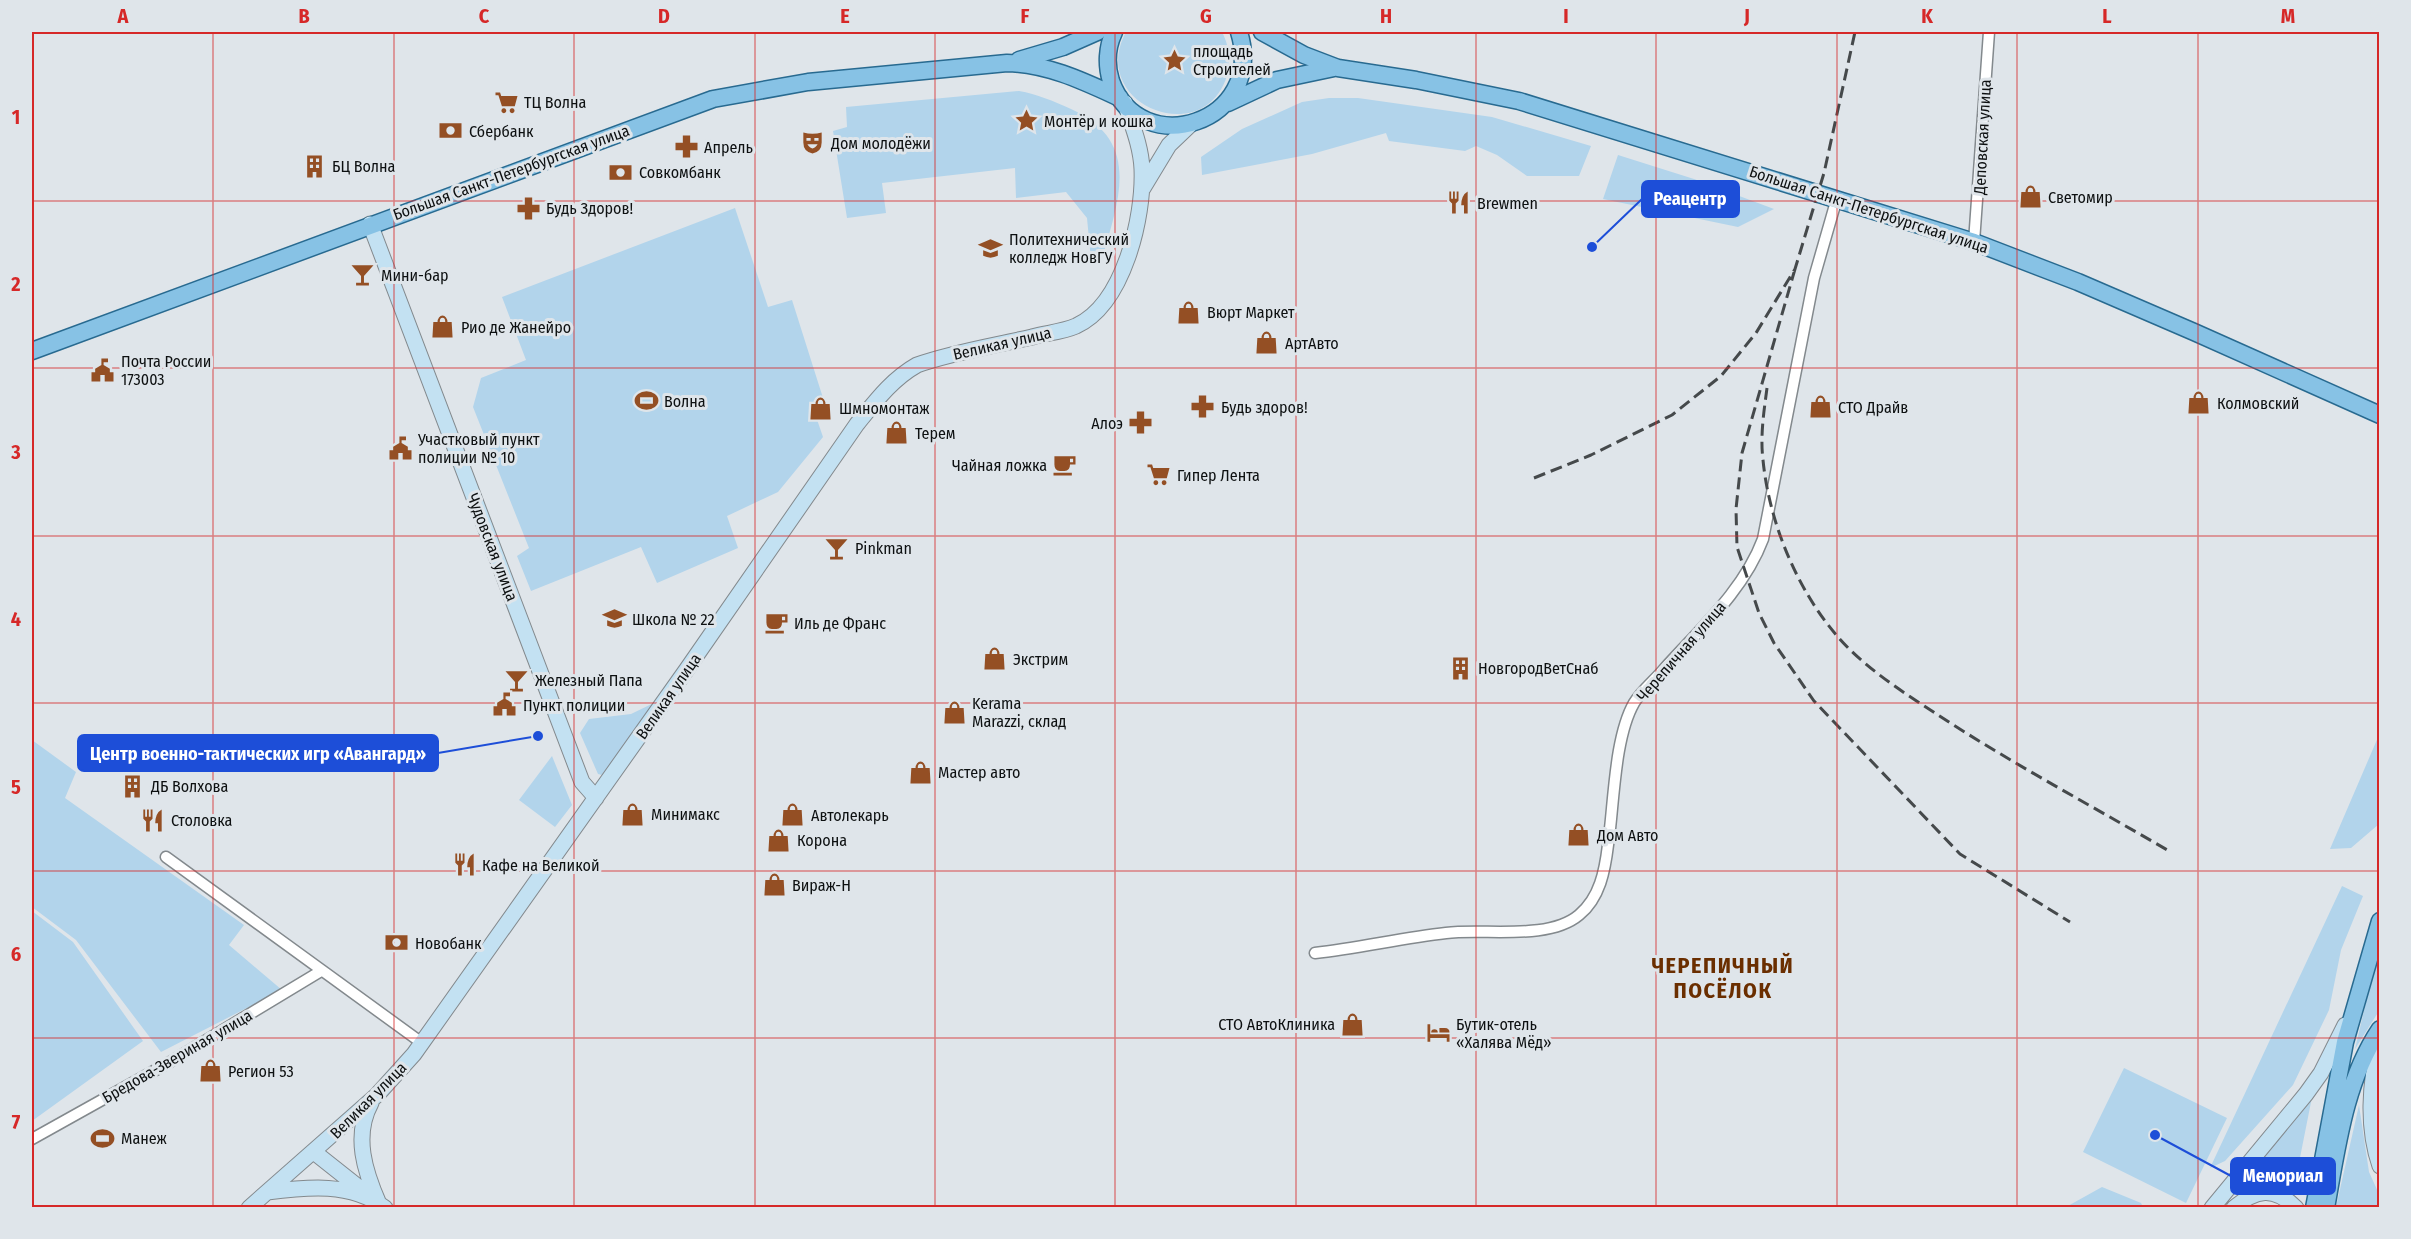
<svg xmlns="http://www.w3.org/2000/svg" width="2411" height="1239" viewBox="0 0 2411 1239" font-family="'Fira Sans Condensed',sans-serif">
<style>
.green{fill:#b2d4eb}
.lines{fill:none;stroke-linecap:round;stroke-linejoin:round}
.street-casing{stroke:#83898d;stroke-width:13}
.secondary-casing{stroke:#83898d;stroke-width:17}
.primary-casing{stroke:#286a90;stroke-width:19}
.street{stroke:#fff;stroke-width:10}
.secondary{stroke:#c3e1f2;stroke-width:15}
.primary{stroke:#87c2e5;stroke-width:16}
.rail{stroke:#45494b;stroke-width:3;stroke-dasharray:12 6;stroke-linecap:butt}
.grid{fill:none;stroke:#d62828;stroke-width:1.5;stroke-opacity:0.55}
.labels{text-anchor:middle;stroke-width:6;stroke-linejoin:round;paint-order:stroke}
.poi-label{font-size:16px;fill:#0d1011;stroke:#dfe5ea;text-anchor:start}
.street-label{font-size:16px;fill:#0d1011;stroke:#dfe5ea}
.district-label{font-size:22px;font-weight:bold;letter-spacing:1.5px;fill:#6a2e00;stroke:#dfe5ea}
.leader{fill:none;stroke:#1d4ed8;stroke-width:2}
.callout-dot{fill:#1d4ed8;stroke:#dfe5ea;stroke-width:2}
.callout{fill:#1d4ed8;stroke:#1d4ed8;stroke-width:2}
.callout-label{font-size:18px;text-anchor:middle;font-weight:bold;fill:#fff}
.neatline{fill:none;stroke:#d62828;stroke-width:2}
.grid-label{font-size:20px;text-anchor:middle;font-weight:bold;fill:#d62828}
</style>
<rect width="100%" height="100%" fill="#dfe5ea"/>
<path class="green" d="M1126,32H1222C1229,45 1231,61 1227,76C1203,151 1087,104 1126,32Z
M1019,91C1037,94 1053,101 1071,109C1142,141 1119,199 1102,259L1091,260L1087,218L1066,192L1016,198L1015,168L882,183L886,213L847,218L833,131L847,127L846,107Z
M1329,98H1358L1492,117L1591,146L1579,176H1527L1497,155L1476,146L1465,151L1389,141L1386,133L1312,154L1202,175L1201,157L1242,129L1302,102Z
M1618,155L1694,179L1774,209L1738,227L1603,199Z
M735,208L768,307L792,300L823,398L812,405L823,437L778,492L727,516L738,548L657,583L641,547L531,591L517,556L529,548L473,407L481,378L526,360L502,297Z
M660,700L602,775L598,774L580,733L589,719L631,714Z
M2379,735V824L2351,848L2330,849Z
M32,740L76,772L65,798L244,925L229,945L282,990L161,1052L76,940L32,907Z
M552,756L572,805L555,827L519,800Z
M2342,886L2363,896L2341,950L2329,1010L2293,1085L2225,1161L2210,1168Z
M32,911L73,942L143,1041L32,1121Z
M2379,947V1011L2355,1049Z
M2124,1068L2227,1118L2186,1203L2083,1152Z
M2313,1092L2292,1198C2267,1184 2260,1184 2232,1191Z
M2359,1105L2369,1172L2379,1194V1207H2336Z
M2102,1187L2141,1203L2143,1207H2066Z"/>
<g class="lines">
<defs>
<path id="street" d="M1974,242L1989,32
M166,857L422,1043
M1315,953C1359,948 1402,938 1446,933C1484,928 1548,941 1579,915C1600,898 1605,870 1608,845C1614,805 1614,738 1634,703C1641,691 1655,680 1664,669C1700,629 1744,590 1763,539L1814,278L1837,198
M32,1139L170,1062L321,971"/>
<path id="secondary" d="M1143,188L1169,145L1192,123
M370,224L582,782L596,798
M2380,1046C2369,1082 2367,1129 2380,1166
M371,1103C353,1136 365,1172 379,1204
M314,1152L367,1194
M267,1192C307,1187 351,1182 385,1208
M249,1208L377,1095L414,1054L687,669L857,424C875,402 892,379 917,365C954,352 993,346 1032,337C1046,333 1062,332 1076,326C1124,304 1144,217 1142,169C1141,146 1132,125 1125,103
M2212,1208L2306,1094L2321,1073L2345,1025
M2234,1208C2256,1189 2274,1186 2296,1208"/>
<path id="primary" d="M1114,32C1107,47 1106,65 1111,81C1140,163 1267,123 1239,32
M1262,32L1304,55L1338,68L1416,80L1519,101L1974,242L2078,282L2194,332L2380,415
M1019,60L1063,47L1097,32
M1228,103L1277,80L1334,68
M32,351L713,99L808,82L1007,63C1048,64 1083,81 1120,98
M2314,1208L2345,1042L2380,921
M2326,1208C2337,1147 2345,1081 2380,1029"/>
</defs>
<use href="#street" class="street-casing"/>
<use href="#secondary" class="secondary-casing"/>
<use href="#primary" class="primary-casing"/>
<use href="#street" class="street"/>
<use href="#secondary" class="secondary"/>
<use href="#primary" class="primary"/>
<path class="rail" d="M1795,269L1742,453L1736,509L1737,547L1759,613L1774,643L1814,701L1960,854L2070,922
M1767,388C1764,411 1760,436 1763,460C1769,522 1797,590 1838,637C1865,668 1904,693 1938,715C2013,764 2092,806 2169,851
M1534,478L1591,455L1672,415L1721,376L1756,333L1795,269L1824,173L1855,32"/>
</g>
<path class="grid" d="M213,32V1208M394,32V1208M574,32V1208M755,32V1208M935,32V1208M1115,32V1208M1296,32V1208M1476,32V1208M1656,32V1208M1837,32V1208M2017,32V1208M2198,32V1208M32,201H2380M32,368H2380M32,536H2380M32,703H2380M32,871H2380M32,1038H2380"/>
<defs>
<symbol id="sight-bare" viewBox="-9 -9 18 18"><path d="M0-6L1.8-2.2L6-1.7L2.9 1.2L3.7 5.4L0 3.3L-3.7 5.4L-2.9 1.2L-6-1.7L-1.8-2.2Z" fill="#944f24" stroke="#dfe5ea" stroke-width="2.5" paint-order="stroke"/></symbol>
<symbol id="supermarket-bare" viewBox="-9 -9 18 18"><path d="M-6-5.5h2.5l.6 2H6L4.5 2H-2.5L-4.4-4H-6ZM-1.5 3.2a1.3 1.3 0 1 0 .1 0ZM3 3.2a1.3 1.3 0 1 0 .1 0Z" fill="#944f24" stroke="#dfe5ea" stroke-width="2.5" paint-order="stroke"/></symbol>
<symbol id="bank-bare" viewBox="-9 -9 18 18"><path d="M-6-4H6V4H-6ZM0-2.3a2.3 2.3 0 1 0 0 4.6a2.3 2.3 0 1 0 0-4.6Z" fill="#944f24" stroke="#dfe5ea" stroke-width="2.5" paint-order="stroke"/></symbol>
<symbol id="theatre-bare" viewBox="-9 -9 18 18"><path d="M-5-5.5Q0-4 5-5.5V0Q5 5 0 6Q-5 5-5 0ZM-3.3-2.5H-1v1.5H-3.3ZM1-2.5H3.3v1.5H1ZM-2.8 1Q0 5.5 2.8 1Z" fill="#944f24" stroke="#dfe5ea" stroke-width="2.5" paint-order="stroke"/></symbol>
<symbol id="pharmacy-bare" viewBox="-9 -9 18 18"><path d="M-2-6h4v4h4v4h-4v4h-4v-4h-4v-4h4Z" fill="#944f24" stroke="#dfe5ea" stroke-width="2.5" paint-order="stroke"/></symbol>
<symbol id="building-bare" viewBox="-9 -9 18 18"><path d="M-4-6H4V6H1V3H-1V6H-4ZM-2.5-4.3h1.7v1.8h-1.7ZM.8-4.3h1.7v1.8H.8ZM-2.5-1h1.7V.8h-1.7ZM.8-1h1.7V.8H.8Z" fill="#944f24" stroke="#dfe5ea" stroke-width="2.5" paint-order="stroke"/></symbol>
<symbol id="shop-bare" viewBox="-9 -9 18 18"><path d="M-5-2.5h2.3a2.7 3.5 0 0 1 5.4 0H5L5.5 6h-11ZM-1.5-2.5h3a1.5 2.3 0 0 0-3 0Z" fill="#944f24" stroke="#dfe5ea" stroke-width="2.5" paint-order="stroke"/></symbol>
<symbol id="restaurant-bare" viewBox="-9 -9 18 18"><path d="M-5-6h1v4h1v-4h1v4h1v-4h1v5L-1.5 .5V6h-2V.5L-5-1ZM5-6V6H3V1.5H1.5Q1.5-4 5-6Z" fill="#944f24" stroke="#dfe5ea" stroke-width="2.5" paint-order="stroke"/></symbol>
<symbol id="university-bare" viewBox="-9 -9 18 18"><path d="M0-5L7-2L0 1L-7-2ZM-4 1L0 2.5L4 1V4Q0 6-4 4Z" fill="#944f24" stroke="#dfe5ea" stroke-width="2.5" paint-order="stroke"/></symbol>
<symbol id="bar-bare" viewBox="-9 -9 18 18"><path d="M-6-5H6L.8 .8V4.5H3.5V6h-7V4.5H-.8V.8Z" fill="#944f24" stroke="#dfe5ea" stroke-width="2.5" paint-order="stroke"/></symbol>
<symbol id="civic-bare" viewBox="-9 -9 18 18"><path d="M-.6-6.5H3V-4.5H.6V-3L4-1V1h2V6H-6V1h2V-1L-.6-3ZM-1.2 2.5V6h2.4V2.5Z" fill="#944f24" stroke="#dfe5ea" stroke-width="2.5" paint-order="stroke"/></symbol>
<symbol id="stadium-bare" viewBox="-9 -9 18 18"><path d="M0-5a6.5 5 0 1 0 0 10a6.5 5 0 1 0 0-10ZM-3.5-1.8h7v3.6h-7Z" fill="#944f24" stroke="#dfe5ea" stroke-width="2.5" paint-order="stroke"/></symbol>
<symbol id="cafe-bare" viewBox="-9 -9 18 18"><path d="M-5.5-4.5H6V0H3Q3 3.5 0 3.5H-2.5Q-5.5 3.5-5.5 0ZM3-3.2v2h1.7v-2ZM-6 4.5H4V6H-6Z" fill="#944f24" stroke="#dfe5ea" stroke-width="2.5" paint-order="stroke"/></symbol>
<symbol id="school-bare" viewBox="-9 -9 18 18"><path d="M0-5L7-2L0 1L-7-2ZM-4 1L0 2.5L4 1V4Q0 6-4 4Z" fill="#944f24" stroke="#dfe5ea" stroke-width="2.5" paint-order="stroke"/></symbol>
<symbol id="hotel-bare" viewBox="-9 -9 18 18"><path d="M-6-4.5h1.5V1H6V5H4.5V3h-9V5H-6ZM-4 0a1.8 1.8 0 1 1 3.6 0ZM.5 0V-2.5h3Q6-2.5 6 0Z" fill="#944f24" stroke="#dfe5ea" stroke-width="2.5" paint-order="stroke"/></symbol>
</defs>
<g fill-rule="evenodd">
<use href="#sight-bare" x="1158" y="44" width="33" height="33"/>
<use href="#supermarket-bare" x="490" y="86" width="33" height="33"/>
<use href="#sight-bare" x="1010" y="104" width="33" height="33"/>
<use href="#bank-bare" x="434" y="114" width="33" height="33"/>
<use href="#theatre-bare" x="796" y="126" width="33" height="33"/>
<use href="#pharmacy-bare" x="670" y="130" width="33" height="33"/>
<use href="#building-bare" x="298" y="150" width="33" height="33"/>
<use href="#bank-bare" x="604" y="156" width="33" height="33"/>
<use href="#shop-bare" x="2014" y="180" width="33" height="33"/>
<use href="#restaurant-bare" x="1442" y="186" width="33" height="33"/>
<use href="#pharmacy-bare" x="512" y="192" width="33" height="33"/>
<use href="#university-bare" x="974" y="232" width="33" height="33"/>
<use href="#bar-bare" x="346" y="258" width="33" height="33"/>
<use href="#shop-bare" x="1172" y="296" width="33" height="33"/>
<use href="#shop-bare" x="426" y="310" width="33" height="33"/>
<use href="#shop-bare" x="1250" y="326" width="33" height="33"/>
<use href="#civic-bare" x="86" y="354" width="33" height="33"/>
<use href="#stadium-bare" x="630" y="384" width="33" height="33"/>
<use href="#shop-bare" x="2182" y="386" width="33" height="33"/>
<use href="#pharmacy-bare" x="1186" y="390" width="33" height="33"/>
<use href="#shop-bare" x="1804" y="390" width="33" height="33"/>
<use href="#shop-bare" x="804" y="392" width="33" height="33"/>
<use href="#pharmacy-bare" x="1124" y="406" width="33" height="33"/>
<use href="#shop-bare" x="880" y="416" width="33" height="33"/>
<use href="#civic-bare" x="384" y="432" width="33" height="33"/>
<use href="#cafe-bare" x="1048" y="448" width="33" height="33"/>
<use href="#supermarket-bare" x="1142" y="458" width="33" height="33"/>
<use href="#bar-bare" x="820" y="532" width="33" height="33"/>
<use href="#school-bare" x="598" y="602" width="33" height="33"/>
<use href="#cafe-bare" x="760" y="606" width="33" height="33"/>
<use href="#shop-bare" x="978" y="642" width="33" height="33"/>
<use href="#building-bare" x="1444" y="652" width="33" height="33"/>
<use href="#bar-bare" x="500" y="664" width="33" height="33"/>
<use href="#civic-bare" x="488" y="688" width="33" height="33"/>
<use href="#shop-bare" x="938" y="696" width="33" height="33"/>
<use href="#shop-bare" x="904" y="756" width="33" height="33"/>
<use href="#building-bare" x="116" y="770" width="33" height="33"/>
<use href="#shop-bare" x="616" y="798" width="33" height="33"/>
<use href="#shop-bare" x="776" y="798" width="33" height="33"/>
<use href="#restaurant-bare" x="136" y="804" width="33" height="33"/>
<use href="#shop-bare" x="1562" y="818" width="33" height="33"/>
<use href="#shop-bare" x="762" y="824" width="33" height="33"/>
<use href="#restaurant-bare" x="448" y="848" width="33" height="33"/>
<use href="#shop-bare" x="758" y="868" width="33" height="33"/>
<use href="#bank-bare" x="380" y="926" width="33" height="33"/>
<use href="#shop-bare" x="1336" y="1008" width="33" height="33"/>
<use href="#hotel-bare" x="1422" y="1016" width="33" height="33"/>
<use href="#shop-bare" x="194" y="1054" width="33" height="33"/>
<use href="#stadium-bare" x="86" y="1122" width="33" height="33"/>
</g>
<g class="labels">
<g class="poi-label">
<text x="1193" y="57">площадь<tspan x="1193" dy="18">Строителей</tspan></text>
<text x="524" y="108">ТЦ Волна</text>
<text x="1044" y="127">Монтёр и кошка</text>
<text x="469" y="137">Сбербанк</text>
<text x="831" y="149">Дом молодёжи</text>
<text x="704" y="153">Апрель</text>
<text x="332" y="172">БЦ Волна</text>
<text x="639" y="178">Совкомбанк</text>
<text x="2048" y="203">Светомир</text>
<text x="1477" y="209">Brewmen</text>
<text x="546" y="214">Будь Здоров!</text>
<text x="1009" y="245">Политехнический<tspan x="1009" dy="18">колледж НовГУ</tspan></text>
<text x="381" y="281">Мини-бар</text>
<text x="1207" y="318">Вюрт Маркет</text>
<text x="461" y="333">Рио де Жанейро</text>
<text x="1285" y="349">АртАвто</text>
<text x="121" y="367">Почта России<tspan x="121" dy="18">173003</tspan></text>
<text x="664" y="407">Волна</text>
<text x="2217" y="409">Колмовский</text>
<text x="1221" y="413">Будь здоров!</text>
<text x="1838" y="413">СТО Драйв</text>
<text x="839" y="414">Шмномонтаж</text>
<text x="1123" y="429" text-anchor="end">Алоэ</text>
<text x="915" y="439">Терем</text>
<text x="418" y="445">Участковый пункт<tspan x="418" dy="18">полиции № 10</tspan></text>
<text x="1047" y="471" text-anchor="end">Чайная ложка</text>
<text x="1177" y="481">Гипер Лента</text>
<text x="855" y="554">Pinkman</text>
<text x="632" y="625">Школа № 22</text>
<text x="794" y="629">Иль де Франс</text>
<text x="1013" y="665">Экстрим</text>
<text x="1478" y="674">НовгородВетСнаб</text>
<text x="535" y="686">Железный Папа</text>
<text x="972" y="709">Kerama<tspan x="972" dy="18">Marazzi, склад</tspan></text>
<text x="523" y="711">Пункт полиции</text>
<text x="938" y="778">Мастер авто</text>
<text x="151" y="792">ДБ Волхова</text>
<text x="651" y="820">Минимакс</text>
<text x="811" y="821">Автолекарь</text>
<text x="171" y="826">Столовка</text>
<text x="1597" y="841">Дом Авто</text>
<text x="797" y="846">Корона</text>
<text x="482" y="871">Кафе на Великой</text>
<text x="792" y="891">Вираж-Н</text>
<text x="415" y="949">Новобанк</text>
<text x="1335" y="1030" text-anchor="end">СТО АвтоКлиника</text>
<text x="1456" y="1030">Бутик-отель<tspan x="1456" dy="18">«Халява Мёд»</tspan></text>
<text x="228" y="1077">Регион 53</text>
<text x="121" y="1144">Манеж</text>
</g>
<g class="street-label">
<text transform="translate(1982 137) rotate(-87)" y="6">Деповская улица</text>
<text transform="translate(511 172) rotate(-20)" y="6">Большая Санкт-Петербургская улица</text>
<text transform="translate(1869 209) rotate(18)" y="6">Большая Санкт-Петербургская улица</text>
<text transform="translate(1002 343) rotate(-13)" y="6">Великая улица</text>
<text transform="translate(493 547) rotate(69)" y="6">Чудовская улица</text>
<text transform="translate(1681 651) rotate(-49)" y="6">Черепичная улица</text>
<text transform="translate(668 696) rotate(-55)" y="6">Великая улица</text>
<text transform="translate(177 1056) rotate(-30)" y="6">Бредова-Звериная улица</text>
<text transform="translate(368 1100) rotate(-45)" y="6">Великая улица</text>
</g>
<g class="district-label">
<text x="1723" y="973">ЧЕРЕПИЧНЫЙ<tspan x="1723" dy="25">ПОСЁЛОК</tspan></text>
</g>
</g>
<path class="leader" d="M1592 247L1642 199M538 736L438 753M2155 1135L2231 1176"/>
<g class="callout-dot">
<circle cx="1592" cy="247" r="6"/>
<circle cx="538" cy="736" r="6"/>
<circle cx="2155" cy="1135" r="6"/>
</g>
<g class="callout">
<rect x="1642" y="181" width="97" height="36" rx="6"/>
<rect x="78" y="735" width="360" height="36" rx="6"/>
<rect x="2231" y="1158" width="104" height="36" rx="6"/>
</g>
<g class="callout-label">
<text x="1690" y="205">Реацентр</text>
<text x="258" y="760">Центр военно-тактических игр «Авангард»</text>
<text x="2283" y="1182">Мемориал</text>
</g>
<rect width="2411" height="1239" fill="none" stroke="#dfe5ea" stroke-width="66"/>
<rect x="33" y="33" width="2345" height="1173" class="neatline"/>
<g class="grid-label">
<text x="123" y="23">A</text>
<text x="304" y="23">B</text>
<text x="484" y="23">C</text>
<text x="664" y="23">D</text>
<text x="845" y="23">E</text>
<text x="1025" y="23">F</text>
<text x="1206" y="23">G</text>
<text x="1386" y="23">H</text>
<text x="1566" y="23">I</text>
<text x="1747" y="23">J</text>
<text x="1927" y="23">K</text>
<text x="2107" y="23">L</text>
<text x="2288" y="23">M</text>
<text x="16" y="124">1</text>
<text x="16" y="291">2</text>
<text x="16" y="459">3</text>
<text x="16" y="626">4</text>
<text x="16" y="794">5</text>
<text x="16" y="961">6</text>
<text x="16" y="1129">7</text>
</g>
</svg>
